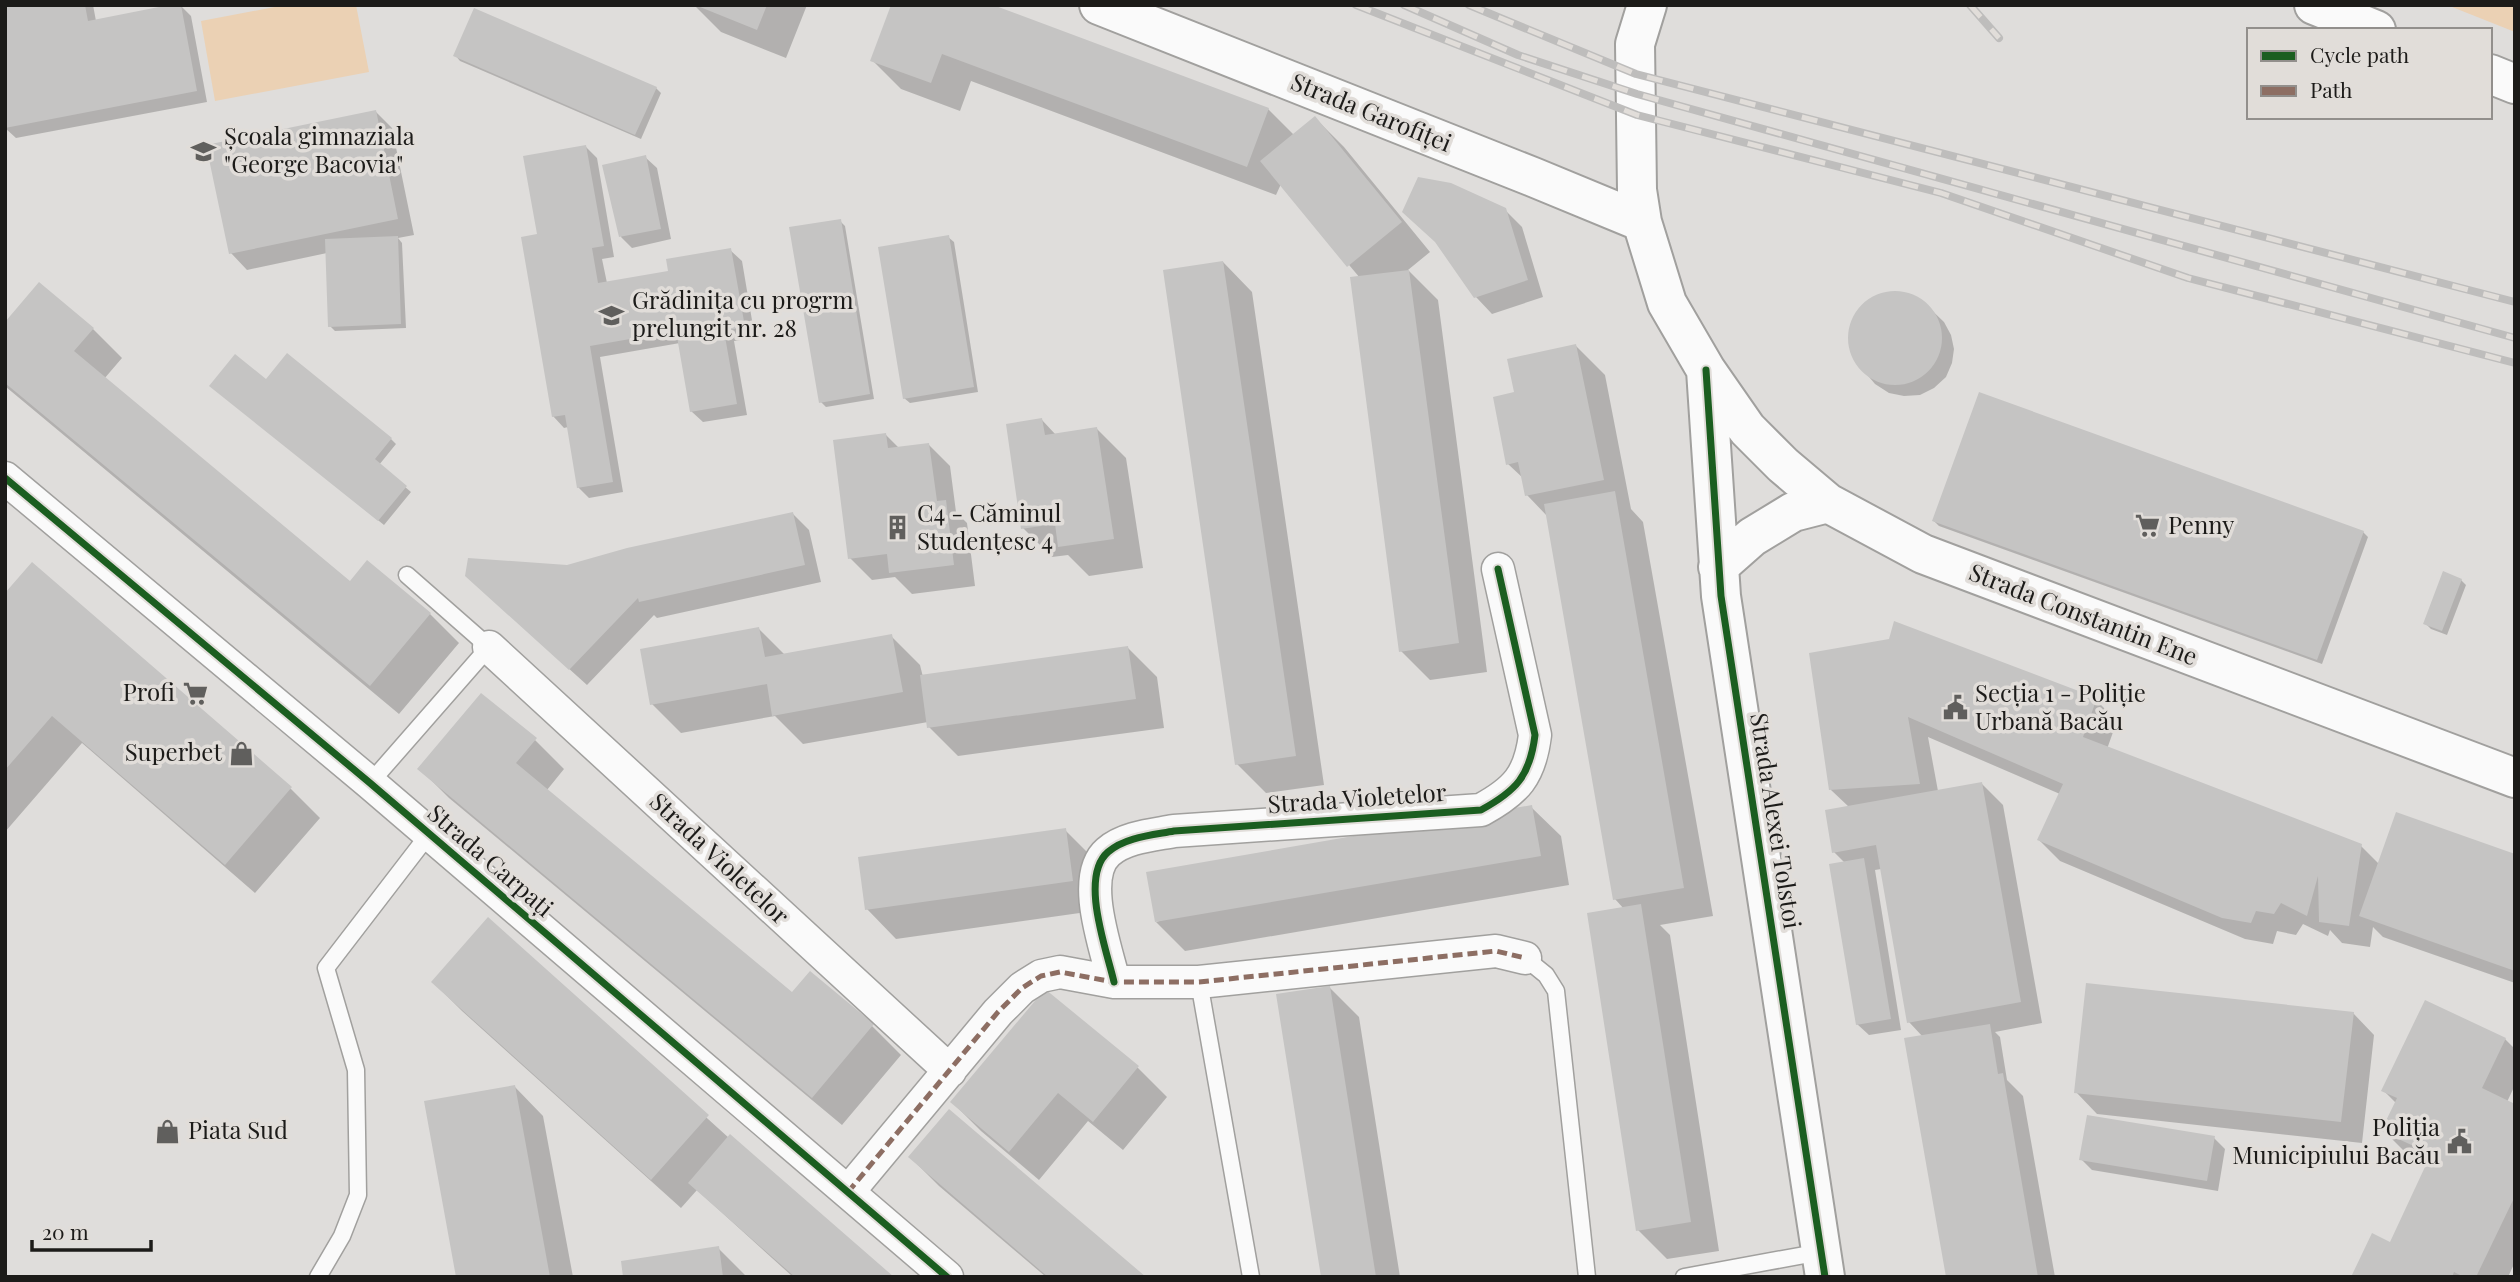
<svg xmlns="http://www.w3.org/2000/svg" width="2520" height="1282" viewBox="0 0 2520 1282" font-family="'Playfair Display',serif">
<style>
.green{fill:#ebd1b4}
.shadow{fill:#0003}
.building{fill:#c5c4c3}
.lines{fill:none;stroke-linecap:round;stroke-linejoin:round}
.lane-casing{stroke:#a1a09e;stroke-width:19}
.street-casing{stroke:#a1a09e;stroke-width:35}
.secondary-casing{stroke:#a1a09e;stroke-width:42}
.lane{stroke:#fafafa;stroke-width:16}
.street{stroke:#fafafa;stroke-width:32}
.secondary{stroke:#fafafa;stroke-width:38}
.rail-casing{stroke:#bebdbc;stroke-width:8}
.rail{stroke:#e1ddd9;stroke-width:5;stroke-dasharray:16;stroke-linecap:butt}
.quiet{stroke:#8d6e63;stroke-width:5;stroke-dasharray:10 5;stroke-linecap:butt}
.cycleway-casing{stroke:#e1ddd9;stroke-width:11}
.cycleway{stroke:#1b5e20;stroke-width:7}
.labels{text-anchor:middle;stroke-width:7;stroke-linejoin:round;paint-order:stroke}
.street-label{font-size:24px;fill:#1c1b19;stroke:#e1ddd9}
.poi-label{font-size:24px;fill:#1c1b19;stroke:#e1ddd9;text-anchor:start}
</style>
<rect width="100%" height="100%" fill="#dfdddb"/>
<path class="green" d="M285,5H356L369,72L215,101L201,21Z
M2447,5H2515V32Z"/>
<path class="shadow" d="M5,5H93L96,21L180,5L191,16L207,102L16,138L5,128Z
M694,5H807L786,58L721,32Z
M893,5L1268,109L1294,135L1315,118L1344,147L1430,252L1408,270L1438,300L1487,672L1430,680L1401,651L1360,278L1281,184L1276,195L971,81L960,111L901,89L872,60Z
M455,55L656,88L661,93L641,139L460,61Z
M376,112L392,128L414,235L398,238L402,243L406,328L335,331L330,326L327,253L247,270L231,253Z
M586,147L597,158L614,257L602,259L607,283L670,273L730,250L742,261L755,338L734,341L747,415L703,422L691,411L680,343L600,357L623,492L589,498L578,487L568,427L564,428L553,416L539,236Z
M645,157L657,168L671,239L632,248L621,237Z
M1505,210L1522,227L1543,297L1492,314L1476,297L1439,245Z
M840,221L845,226L874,399L826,407L821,402Z
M948,237L954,242L978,392L910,403L904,398Z
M1223,262L1252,292L1324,785L1266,793L1237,764Z
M1894,292L1908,294L1921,300L1944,322L1951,335L1954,349L1952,363L1946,377L1934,388L1920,395L1904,396L1889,393L1875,384L1854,359L1850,343V327L1857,313L1867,302L1879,295Z
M5,325L93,329L122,358L104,379L350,583L430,614L459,643L399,714L6,387Z
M1576,346L1605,375L1631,509L1643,522L1713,916L1660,925L1670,935L1719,1251L1667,1259L1638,1230L1624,909L1615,899L1548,517L1527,495L1524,479L1508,464L1516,394Z
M266,381L391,439L396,444L379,465L411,492L384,525L217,391Z
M1042,420L1056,435L1097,429L1126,458L1143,568L1089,576L1068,555L1052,557L1023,528Z
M886,435L900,449L928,444L950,466L956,512L967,523L975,586L912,594L895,577L872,580L850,558Z
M793,514L809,530L821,582L657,618L654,615L587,685L484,592L567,567Z
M1934,521L2363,532L2368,537L2322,664L1939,526Z
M32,564L291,789L320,818L255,893L82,743L5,832V595Z
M2461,580L2466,585L2447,635L2431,629L2425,623Z
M759,629L785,655L891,636L920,665L923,677L1128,648L1157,677L1164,728L958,756L929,727L928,722L803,744L775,716L681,733L652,704Z
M1811,655L2096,700L2117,721L2107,749L2361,846L2379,864L2515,856V983L2383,937L2373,927L2370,947L2342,943L2330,930L2328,936L2303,924L2296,935L2277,931L2273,944L2245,939L2060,861L2039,840L2060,794L1928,737L1938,791L1982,784L2003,805L2042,1023L1995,1032L2000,1037L2007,1080L2023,1096L2055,1277H1948L1923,1037L1909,1022L1881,869L1875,870L1901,1030L1869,1035L1857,1024L1845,863L1834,852L1849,807L1831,790Z
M535,740L564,769L547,790L793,994L872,1026L901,1055L842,1125L449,798L420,769Z
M1531,807L1561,836L1569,885L1185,951L1156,922Z
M1065,830L1094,859L1101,910L896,939L867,909Z
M488,920L729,1138L891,1277H793L697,1190L681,1208L462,1011L433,982Z
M1330,988L1359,1017L1400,1277H1322Z
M1046,991L1138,1068L1167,1097L1123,1150L1088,1121L1039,1180L981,1131L952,1102Z
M2353,1013L2374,1035L2362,1143L2097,1114L2076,1092Z
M2505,1039L2515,1049V1085L2507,1102L2515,1106V1262L2508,1277H2353L2391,1244L2429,1163L2405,1152L2383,1130L2396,1103L2384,1091Z
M514,1086L543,1116L573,1277H458Z
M2214,1138L2225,1149L2218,1191L2092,1170L2081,1159Z
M910,1157L1143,1277H1046L939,1186Z
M718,1248L747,1277H625Z"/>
<path class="building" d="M5,5H85L88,21L169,5H181L197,91L5,128Z
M695,5H767L757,30Z
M891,5H993L1269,108L1247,167L942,54L931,83L870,61Z
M474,8L657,87L635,135L453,56Z
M376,110L398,219L229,254L206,145Z
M1315,116L1402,222L1347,267L1260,161Z
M586,145L604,246L592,248L598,283L668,271L666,259L731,248L745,327L724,331L737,404L690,412L676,331L590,346L613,482L577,488L565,415L552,417L521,237L537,234L523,156Z
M646,155L661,229L619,237L602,165Z
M1418,177L1451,183L1506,208L1528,280L1474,298L1435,242L1402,212Z
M841,219L870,394L819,403L789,227Z
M949,235L974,387L903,399L878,247Z
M398,236L401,324L328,327L325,239Z
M1223,261L1296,756L1235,765L1163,270Z
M1409,270L1459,643L1399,652L1350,277Z
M39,282L94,328L74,351L350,581L367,560L431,613L370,686L5,383V322Z
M1848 338a47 47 0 1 1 94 0a47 47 0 1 1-94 0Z
M1576,344L1604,480L1525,496L1518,462L1506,465L1493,397L1514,392L1507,359Z
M287,353L392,438L375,459L407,486L378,521L209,386L235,354L266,379Z
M1979,392L2364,531L2317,660L1932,521Z
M1042,418L1045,435L1097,427L1114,539L1058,547L1055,524L1021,529L1006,424Z
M886,433L888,448L929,443L937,501L946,500L954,565L889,573L887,554L848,559L833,440Z
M1615,491L1684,888L1613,900L1544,504Z
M793,512L805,565L639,602L638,598L569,670L465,576L468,558L567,565L627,548Z
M32,562L292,787L225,865L52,716L5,770V593Z
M2443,571L2462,579L2442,631L2423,624Z
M1894,621L2097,698L2083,737L2362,844L2349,926L2319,922L2318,876L2307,916L2281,903L2274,914L2256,911L2251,923L2222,918L2037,840L2063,784L1908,717L1920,784L1829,790L1809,653L1889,639Z
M759,627L765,657L892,634L903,692L772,716L767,684L650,705L640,649Z
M1128,646L1136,699L927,728L920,675Z
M481,693L537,738L516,763L792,992L810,971L874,1024L812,1098L417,769Z
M1982,782L2021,1002L1907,1023L1876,845L1832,853L1825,810Z
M1532,805L1541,856L1155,922L1146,872Z
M2396,812L2515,854V971L2359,916Z
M1066,828L1073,881L865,910L858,857Z
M1864,858L1891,1019L1856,1025L1829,864Z
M1641,904L1691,1222L1636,1231L1587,913Z
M488,917L709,1115L651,1180L431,982Z
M2086,983L2354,1012L2341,1122L2074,1093Z
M1330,986L1376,1277H1321L1276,994Z
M1045,989L1139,1066L1093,1122L1058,1093L1009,1152L950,1102Z
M2425,1000L2506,1038L2482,1088L2515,1104V1196L2476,1277H2464L2454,1272L2452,1277H2351L2372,1233L2390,1242L2431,1154L2381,1131L2397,1098L2381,1091Z
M1990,1024L1998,1074L2003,1073L2038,1277H1946L1904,1038Z
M515,1085L550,1277H456L424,1101Z
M949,1109L1146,1277H1048L908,1157Z
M2087,1115L2215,1136L2207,1181L2079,1160Z
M730,1134L894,1277H795L688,1183Z
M719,1246L723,1277H623L621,1261Z"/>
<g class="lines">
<defs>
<path id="lane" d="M370,783L489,647L407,575
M1525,958L1546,975L1556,991L1587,1277
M1199,982L1251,1277
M318,1277L342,1236L358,1195L356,1070L326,968L429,834
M1684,1277L1821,1252"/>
<path id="street" d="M5,478L370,783L947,1277
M489,647L950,1071
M1114,982C1107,951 1079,877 1108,852C1125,837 1153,835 1174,831L1481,810C1516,791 1530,776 1535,735L1498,569
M848,1192L998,1012L1022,988L1041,976L1060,972L1114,982H1199L1496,951L1525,958"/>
<path id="secondary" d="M1099,5L1533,177L1642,222
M1647,5L1635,44L1637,190L1642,222L1667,303L1706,370L1747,429L1783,465L1828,503L1923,554L2515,778
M2314,5L2376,30
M2490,74L2515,84
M1706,370L1721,596L1825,1277
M1718,567L1752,537L1793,512L1828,503"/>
</defs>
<use href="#lane" class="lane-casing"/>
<use href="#street" class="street-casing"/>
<use href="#secondary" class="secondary-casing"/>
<use href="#lane" class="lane"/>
<use href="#street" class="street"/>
<use href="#secondary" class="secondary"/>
<defs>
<path id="rail" d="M1356,5L1637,115L1941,193L2188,278L2515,363
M1404,5L1518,55L1637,94L2515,338
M1469,5L1636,74L2515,302
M1970,5L1999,38"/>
</defs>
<use href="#rail" class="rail-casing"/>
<use href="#rail" class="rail"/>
<path class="quiet" d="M848,1192L998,1012L1022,988L1041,976L1060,972L1114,982H1199L1496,951L1525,958"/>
<defs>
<path id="cycleway" d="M1706,370L1721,596L1825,1277
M5,478L370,783L947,1277
M1114,982C1107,951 1079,877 1108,852C1125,837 1153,835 1174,831L1481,810C1516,791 1530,776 1535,735L1498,569"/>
</defs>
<use href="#cycleway" class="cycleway-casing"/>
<use href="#cycleway" class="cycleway"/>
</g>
<defs>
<symbol id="school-bare" viewBox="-9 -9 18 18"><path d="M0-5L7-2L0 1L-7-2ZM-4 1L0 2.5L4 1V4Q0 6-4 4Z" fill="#605f5d" stroke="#e1ddd9" stroke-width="2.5" paint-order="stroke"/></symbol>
<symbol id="supermarket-bare" viewBox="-9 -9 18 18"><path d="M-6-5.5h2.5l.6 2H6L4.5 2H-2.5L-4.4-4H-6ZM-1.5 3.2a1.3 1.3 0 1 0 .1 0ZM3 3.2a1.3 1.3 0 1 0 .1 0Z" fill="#605f5d" stroke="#e1ddd9" stroke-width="2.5" paint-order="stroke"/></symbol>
<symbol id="building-bare" viewBox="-9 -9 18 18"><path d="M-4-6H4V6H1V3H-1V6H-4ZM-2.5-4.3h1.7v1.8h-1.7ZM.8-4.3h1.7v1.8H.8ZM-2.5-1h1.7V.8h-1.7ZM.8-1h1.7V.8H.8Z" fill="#605f5d" stroke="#e1ddd9" stroke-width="2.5" paint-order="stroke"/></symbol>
<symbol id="civic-bare" viewBox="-9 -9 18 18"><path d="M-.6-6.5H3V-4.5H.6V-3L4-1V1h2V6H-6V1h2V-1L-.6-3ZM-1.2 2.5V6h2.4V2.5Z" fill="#605f5d" stroke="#e1ddd9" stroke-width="2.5" paint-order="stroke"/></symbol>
<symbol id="shop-bare" viewBox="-9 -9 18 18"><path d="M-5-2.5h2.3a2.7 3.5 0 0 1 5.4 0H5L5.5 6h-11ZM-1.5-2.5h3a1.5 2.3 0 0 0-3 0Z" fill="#605f5d" stroke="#e1ddd9" stroke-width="2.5" paint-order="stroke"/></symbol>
</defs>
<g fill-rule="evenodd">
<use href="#school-bare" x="186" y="134" width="35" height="35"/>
<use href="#school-bare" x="594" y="298" width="35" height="35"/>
<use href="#supermarket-bare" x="2130" y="508" width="35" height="35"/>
<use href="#building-bare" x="880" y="510" width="35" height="35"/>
<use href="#supermarket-bare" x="178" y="676" width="35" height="35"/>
<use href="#civic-bare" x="1938" y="690" width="35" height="35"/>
<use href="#shop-bare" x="224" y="736" width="35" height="35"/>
<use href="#shop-bare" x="150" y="1114" width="35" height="35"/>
<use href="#civic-bare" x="2442" y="1124" width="35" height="35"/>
</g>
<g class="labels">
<g class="street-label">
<text transform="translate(1371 113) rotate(22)" y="8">Strada Garofiței</text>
<text transform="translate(2083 615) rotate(21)" y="8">Strada Constantin Ene</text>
<text transform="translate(1357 799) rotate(-4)" y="8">Strada Violetelor</text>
<text transform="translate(1775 821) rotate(81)" y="8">Strada Alexei Tolstoi</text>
<text transform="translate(719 859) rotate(43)" y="8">Strada Violetelor</text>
<text transform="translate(490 861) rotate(41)" y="8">Strada Carpați</text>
</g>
<g class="poi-label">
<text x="224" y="145">Școala gimnaziala<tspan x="224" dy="28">"George Bacovia"</tspan></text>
<text x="632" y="309">Grădinița cu progrm<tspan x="632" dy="28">prelungit nr. 28</tspan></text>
<text x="917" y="522">C4 - Căminul<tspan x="917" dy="28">Studențesc 4</tspan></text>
<text x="2168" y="534">Penny</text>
<text x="175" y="701" text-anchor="end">Profi</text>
<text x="1975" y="702">Secția 1 - Poliție<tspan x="1975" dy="28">Urbană Bacău</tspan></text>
<text x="222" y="761" text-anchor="end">Superbet</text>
<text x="2440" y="1136" text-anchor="end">Poliția<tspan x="2440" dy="28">Municipiului Bacău</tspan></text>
<text x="188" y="1139">Piata Sud</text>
</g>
</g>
<rect width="2520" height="1282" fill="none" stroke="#1c1b19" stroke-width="14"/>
<rect x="2247" y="28" width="245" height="91" fill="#e1ddd9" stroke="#928f8c" stroke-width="2"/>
<rect x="2261" y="51" width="35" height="10" fill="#1b5e20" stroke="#928f8c" stroke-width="2"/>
<text x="2310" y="63" font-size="21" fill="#1c1b19">Cycle path</text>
<rect x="2261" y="86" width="35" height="10" fill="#8d6e63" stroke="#928f8c" stroke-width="2"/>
<text x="2310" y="98" font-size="21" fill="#1c1b19">Path</text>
<path d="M32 1240v10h119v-10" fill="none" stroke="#1c1b19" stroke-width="3.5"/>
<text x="42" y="1240" font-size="21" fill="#1c1b19" stroke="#e1ddd9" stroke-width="5" paint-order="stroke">20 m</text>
</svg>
